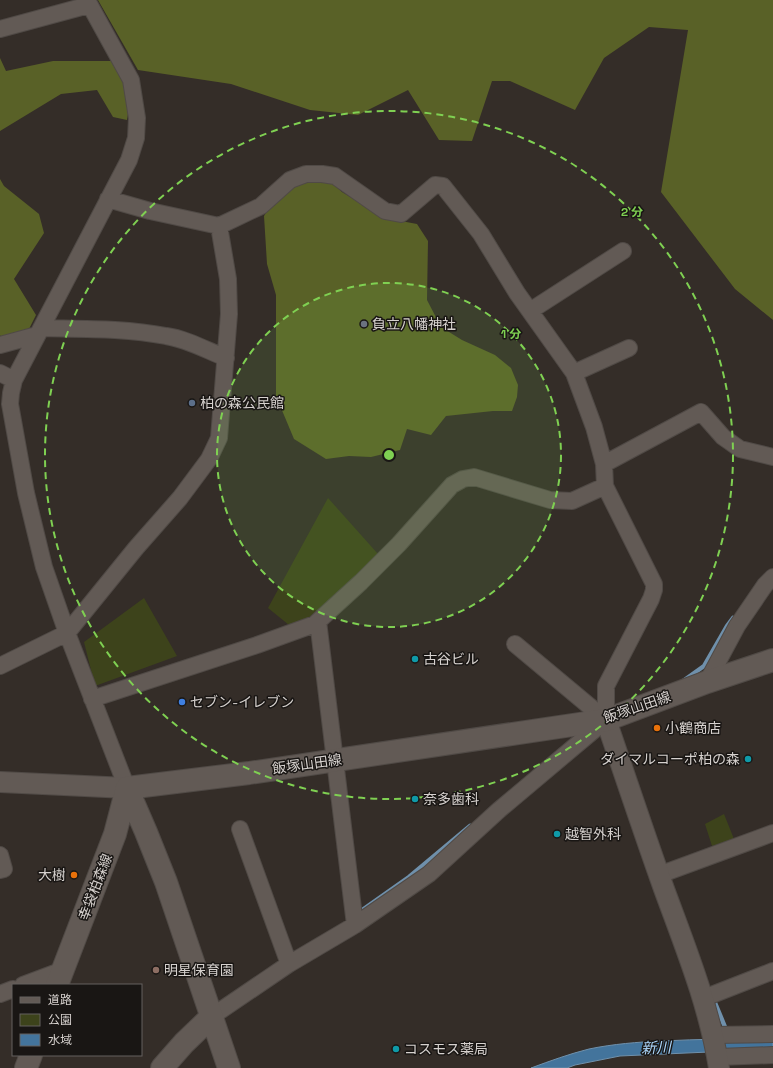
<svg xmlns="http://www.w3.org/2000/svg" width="773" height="1068" viewBox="0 0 773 1068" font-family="'Space Grotesk','Noto Sans JP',sans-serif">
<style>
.green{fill:#3d431b}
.forest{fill:#596127}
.water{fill:#43749c;stroke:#6f90ab}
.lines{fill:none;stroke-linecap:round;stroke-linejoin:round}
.stream{stroke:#6f90ab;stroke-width:4.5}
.minor-casing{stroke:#504a46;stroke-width:18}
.tertiary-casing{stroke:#504a46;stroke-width:22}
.secondary-casing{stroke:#504a46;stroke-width:24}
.minor{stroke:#625a55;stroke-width:16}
.tertiary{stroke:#625a55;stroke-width:20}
.secondary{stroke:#625a55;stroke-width:22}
.ring{fill:none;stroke:#7fd052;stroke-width:2;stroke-dasharray:7 5}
.worship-dot{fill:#6b7280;stroke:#191614;stroke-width:1.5}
.service-dot{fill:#5c6f8a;stroke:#191614;stroke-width:1.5}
.culture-dot{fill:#0f9aa8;stroke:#191614;stroke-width:1.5}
.shop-dot{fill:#3f7fe0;stroke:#191614;stroke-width:1.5}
.food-dot{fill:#e8710a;stroke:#191614;stroke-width:1.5}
.education-dot{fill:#8d6e63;stroke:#191614;stroke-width:1.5}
.labels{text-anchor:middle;stroke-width:3;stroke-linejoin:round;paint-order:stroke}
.poi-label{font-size:14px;fill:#d6d1ce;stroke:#191614;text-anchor:start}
.street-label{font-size:14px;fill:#d6d1ce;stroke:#191614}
.water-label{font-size:15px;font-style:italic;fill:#abd5fa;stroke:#191614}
.centre{fill:#7fd052;stroke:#191614;stroke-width:2}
.ring-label{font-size:12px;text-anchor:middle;font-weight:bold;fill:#7fd052;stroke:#191614;stroke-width:3;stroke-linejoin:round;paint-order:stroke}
</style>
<rect width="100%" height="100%" fill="#342d28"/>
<path class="green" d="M328,498L378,554L315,615L289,625L268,608Z
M144,598L177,656L95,686L84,642Z
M724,814L734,839L712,846L705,824Z"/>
<path class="forest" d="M98,0H773V320L735,289L661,192L688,30L649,27L604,58L575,110L510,81H492L472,141L439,140L408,90L358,115L310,110L231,84L138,70Z
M0,58L6,71L53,61H111L123,80L129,108L127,120L113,117L97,90L61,94L0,131Z
M0,179L4,186L39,214L44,233L14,279L36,315L28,331L2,339L0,335Z
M316,180L332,183L342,192L385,218L417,224L428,241L427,300L441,327L462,340L495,355L511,368L518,385L517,397L512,411H493L446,416L431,435L407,429L400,450L371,457L349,456L326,459L294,439L276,396V295L267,264L264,216L271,205L292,187Z"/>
<path class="water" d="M773,1038V1051L709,1052L620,1056L575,1065L567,1068H531C550,1061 569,1054 589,1049C613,1044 638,1042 662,1041C699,1039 736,1039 773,1038Z"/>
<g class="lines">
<path class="stream" d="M683,681L704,666L727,626L733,618
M358,913L409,877L470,826
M713,998L725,1027"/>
<defs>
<path id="minor" d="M87,0L131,80L137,118L136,138L129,160L14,380L11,393L10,404L26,493L44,567L67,633L127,788
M0,29L89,5
M108,199L150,211L219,226L261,206L290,180L306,174H322L335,176L385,211L401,214L435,185L443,186L481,234L517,293L574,373L594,427L604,464L605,486L654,584V590L651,599L606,686V720L499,810L429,874L355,925L289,964L211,1017
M530,311L623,251
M41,328C82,329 125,328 166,336C187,339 206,350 226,358
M0,345L37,335
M0,373L14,380
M574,373L629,348
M604,464L701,412L723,437L740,449L773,457
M318,621L355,925
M515,644L606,720
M0,666L67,633L136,548L180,498L209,459L219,438L229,314L228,279L219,226
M707,682L737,626L765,585L773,577
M92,699L257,645L315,624L361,582L399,544L452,485L463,479L474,477L550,500L572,501L605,486
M240,829L289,964
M0,855L4,869L0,870
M659,875L773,833
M23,985L63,970
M0,994L13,989
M704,998L773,971
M713,1035L773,1034
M718,1057L773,1055"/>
<path id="tertiary" d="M606,720C625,776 644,833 664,889C686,949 709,1005 719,1068
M0,782L127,788"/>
<path id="secondary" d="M127,788L249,773L606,720L707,682L773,660
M127,788L146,832L166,882L229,1068
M57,985L115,834L127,788
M26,1068L31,1055
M162,1068L184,1043L211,1017"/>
</defs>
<use href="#minor" class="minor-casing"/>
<use href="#tertiary" class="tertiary-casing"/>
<use href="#secondary" class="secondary-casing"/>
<use href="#minor" class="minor"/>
<use href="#tertiary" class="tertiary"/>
<use href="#secondary" class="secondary"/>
</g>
<circle cx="389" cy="455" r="172" fill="#7fd052" fill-opacity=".12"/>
<g class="ring">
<circle cx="389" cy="455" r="172"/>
<circle cx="389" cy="455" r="344"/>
</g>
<circle class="worship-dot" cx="364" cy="324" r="4"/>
<circle class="service-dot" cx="192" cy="403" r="4"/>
<g class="culture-dot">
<circle cx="415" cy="659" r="4"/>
<circle cx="748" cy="759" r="4"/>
<circle cx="415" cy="799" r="4"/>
<circle cx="557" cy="834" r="4"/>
<circle cx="396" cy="1049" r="4"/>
</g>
<circle class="shop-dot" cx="182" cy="702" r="4"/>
<g class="food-dot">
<circle cx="657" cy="728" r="4"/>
<circle cx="74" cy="875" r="4"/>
</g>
<circle class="education-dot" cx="156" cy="970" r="4"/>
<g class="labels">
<g class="poi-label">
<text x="372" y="329">負立八幡神社</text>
<text x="200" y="408">柏の森公民館</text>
<text x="423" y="664">古谷ビル</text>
<text x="190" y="707">セブン-イレブン</text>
<text x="665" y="733">小鶴商店</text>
<text x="740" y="764" text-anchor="end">ダイマルコーポ柏の森</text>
<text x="423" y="804">奈多歯科</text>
<text x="565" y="839">越智外科</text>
<text x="66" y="880" text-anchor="end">大樹</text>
<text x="164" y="975">明星保育園</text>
<text x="404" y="1054">コスモス薬局</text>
</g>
<g class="street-label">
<text transform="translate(637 707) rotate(-19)" y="5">飯塚山田線</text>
<text transform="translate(307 764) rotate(-8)" y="5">飯塚山田線</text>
<text transform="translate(95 887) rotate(-69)" y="5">幸袋柏森線</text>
</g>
<g class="water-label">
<text transform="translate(656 1048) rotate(-2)" y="5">新川</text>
</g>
</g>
<circle cx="389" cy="455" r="6" class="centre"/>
<g class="ring-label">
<text x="632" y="216">2 分</text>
<text x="511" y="338">1 分</text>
</g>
<rect x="12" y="984" width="130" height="72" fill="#191614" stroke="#65615e"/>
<rect x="20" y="997" width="20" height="6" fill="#625a55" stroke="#65615e"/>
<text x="48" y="1004" font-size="12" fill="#d6d1ce">道路</text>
<rect x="20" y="1014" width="20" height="12" fill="#3d431b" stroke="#65615e"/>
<text x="48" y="1024" font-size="12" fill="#d6d1ce">公園</text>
<rect x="20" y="1034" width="20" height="12" fill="#43749c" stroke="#65615e"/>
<text x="48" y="1044" font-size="12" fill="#d6d1ce">水域</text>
</svg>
